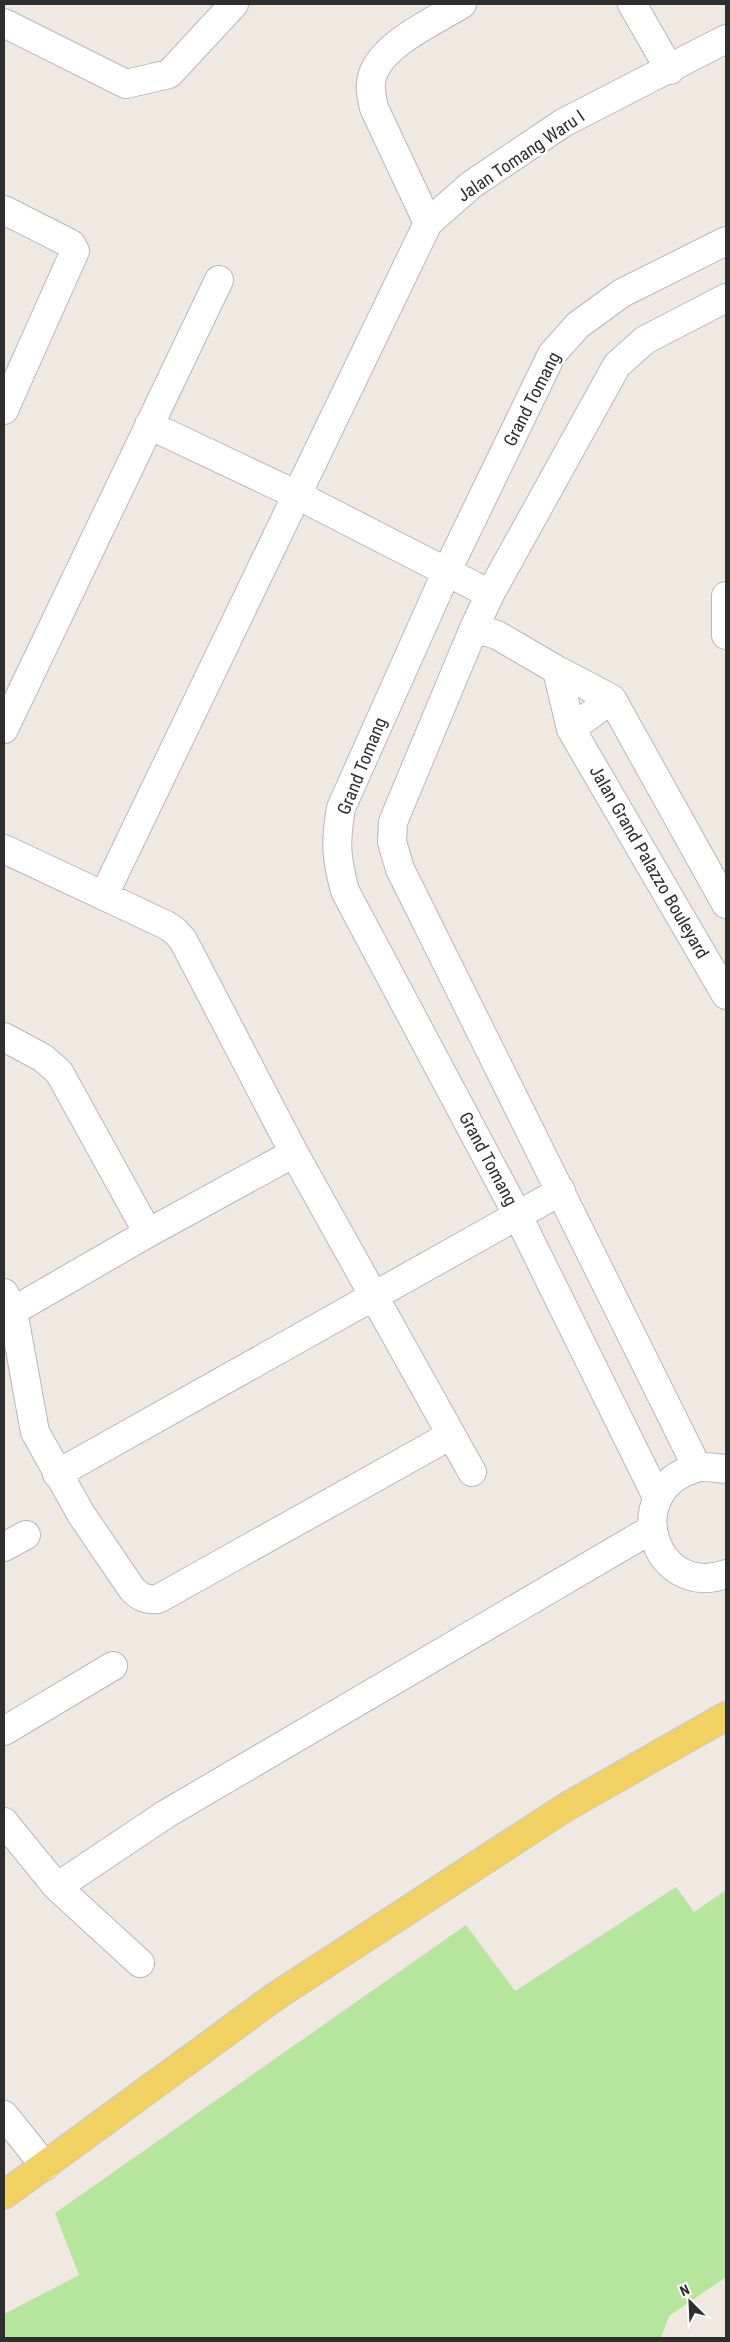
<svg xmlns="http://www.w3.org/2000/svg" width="730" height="2342" viewBox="0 0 730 2342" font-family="'Roboto Condensed',sans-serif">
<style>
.green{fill:#b6e59e}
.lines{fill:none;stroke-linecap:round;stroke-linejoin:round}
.minor-casing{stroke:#b4b7c1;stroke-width:30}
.major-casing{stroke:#c9c9c9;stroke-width:30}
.minor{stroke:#fff;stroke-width:28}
.major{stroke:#f2d163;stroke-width:28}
.labels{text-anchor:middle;stroke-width:5;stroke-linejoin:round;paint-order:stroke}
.street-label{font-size:18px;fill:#2e2e2e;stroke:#fff}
</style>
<rect width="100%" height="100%" fill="#efe9e1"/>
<path class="green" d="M676,1887L694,1912L726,1890V2277L669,2316L661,2338H4V2314L79,2275L55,2213L466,1925L515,1991Z"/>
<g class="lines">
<defs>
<path id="minor" d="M632,4L670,70
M4,23L126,84L169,74L234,4
M4,210L71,244L75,251L4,410
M428,223L374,108C372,98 369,87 372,77C381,44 435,21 462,4
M149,425L297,495L490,594
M726,596V635
M474,628L497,635L557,670L612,699L726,904
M557,670L571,729L726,995
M4,729L219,280
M571,729L612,699
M4,849L166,925L175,931L183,940L294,1153L472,1472
M104,895L428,223L471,185L563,123L726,39
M4,1037L43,1058L59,1072L148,1233
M4,1293L13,1311L35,1432L81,1514L132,1589C141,1598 146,1600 158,1599L451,1435
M13,1311L148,1233L294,1153
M697,1467L400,869L392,842L393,822L474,628L490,594L617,365L645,340L726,298
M726,1469C717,1469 704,1465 696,1468C619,1490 654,1600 726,1574
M57,1474L561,1191
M657,1497L518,1216L345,891C336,857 335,843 341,808L446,573L552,354L578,325L622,293L726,241
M4,1547L26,1535
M4,1731L113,1666
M4,1822L57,1887L140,1963
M57,1887L166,1814L652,1529
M4,2115L45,2166"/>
<path id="major" d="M4,2195L276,1996L566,1807L726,1716"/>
</defs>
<use href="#minor" class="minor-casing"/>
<use href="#major" class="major-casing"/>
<use href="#minor" class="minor"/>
<use href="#major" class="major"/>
</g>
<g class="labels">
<g class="street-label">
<text transform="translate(521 156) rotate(-34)" y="6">Jalan Tomang Waru I</text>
<text transform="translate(532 399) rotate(-63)" y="6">Grand Tomang</text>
<text transform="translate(362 766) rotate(-68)" y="6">Grand Tomang</text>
<text transform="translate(649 862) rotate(60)" y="6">Jalan Grand Palazzo Bouleyard</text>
<text transform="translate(488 1159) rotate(62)" y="6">Grand Tomang</text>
</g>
</g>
<rect width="730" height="2342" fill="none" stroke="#2e2e2e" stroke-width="10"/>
<g transform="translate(690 2302) rotate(336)" stroke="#ffffff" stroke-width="4" paint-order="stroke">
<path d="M0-4L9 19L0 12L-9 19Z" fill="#2e2e2e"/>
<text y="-8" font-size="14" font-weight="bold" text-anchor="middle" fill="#2e2e2e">N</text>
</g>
</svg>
